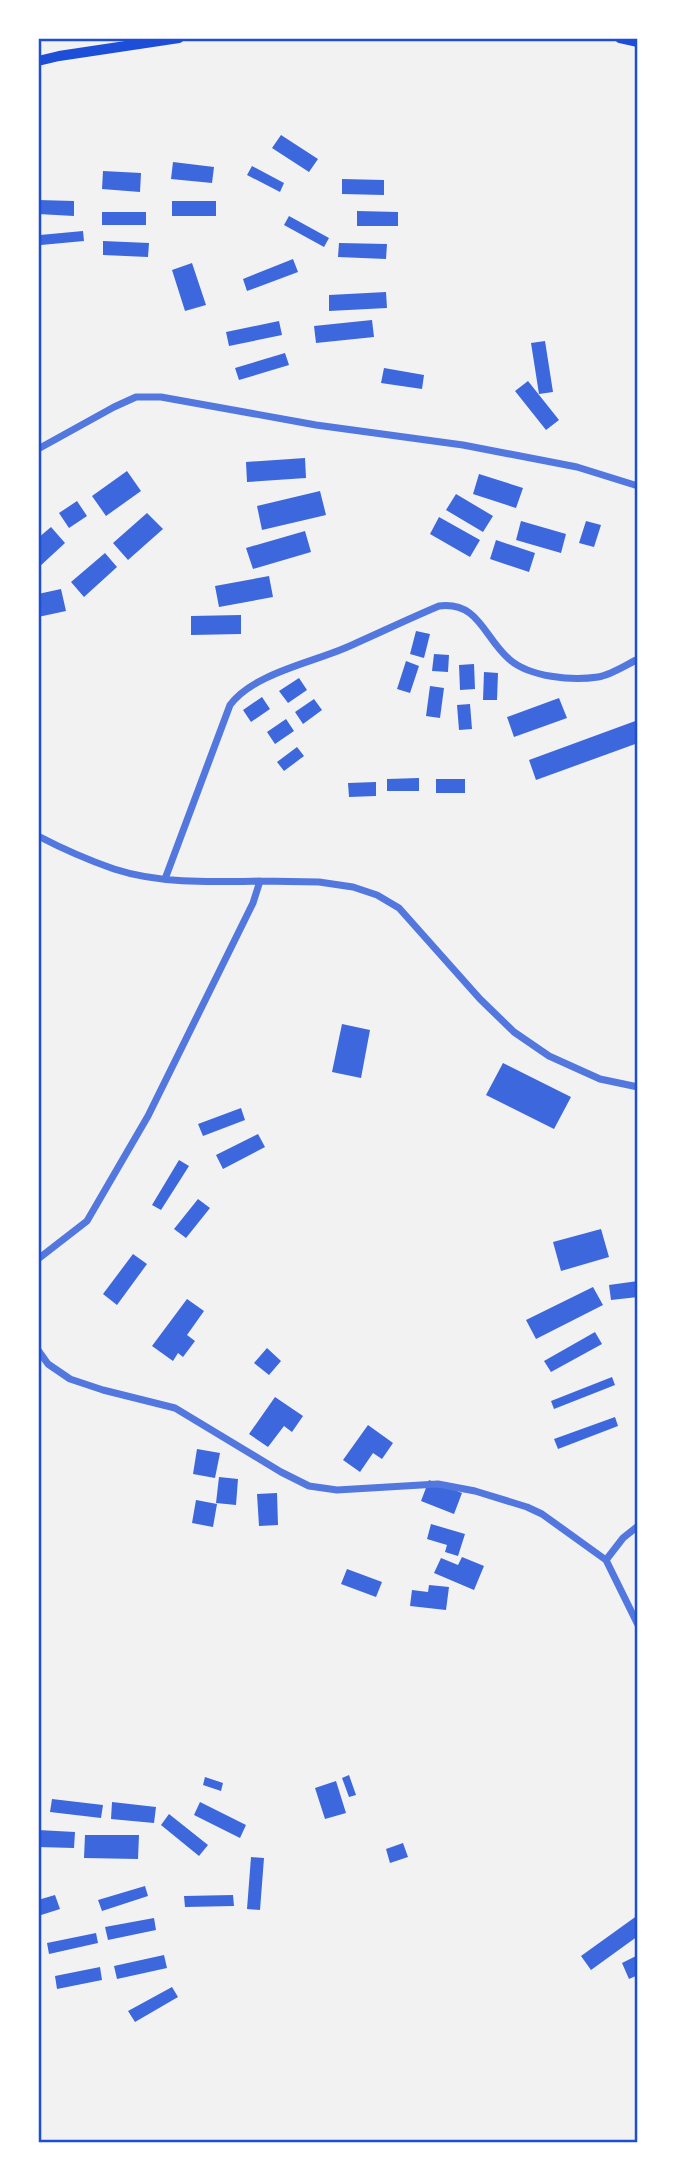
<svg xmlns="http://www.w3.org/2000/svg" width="676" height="2181" viewBox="0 0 676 2181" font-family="'Public Sans',sans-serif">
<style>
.building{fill:#3d67dc}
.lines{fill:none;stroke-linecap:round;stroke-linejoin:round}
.minor{stroke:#5277de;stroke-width:7}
.primary{stroke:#1d4ed8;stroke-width:10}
.neatline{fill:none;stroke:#1d4ed8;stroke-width:2.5}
</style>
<rect width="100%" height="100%" fill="#f2f2f2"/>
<path class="building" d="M281,135L318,159L309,172L272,148Z
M173,162L214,167L212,183L171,179Z
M252,166L284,183L280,192L247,175Z
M103,171L141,173L140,192L102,189Z
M342,179L384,180V195L342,194Z
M38,200L74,201V216L38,214Z
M172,201H216V216H172Z
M357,211L398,212V226H357Z
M102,212H146V225H102Z
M289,216L329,238L324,247L284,225Z
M83,231L84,241L41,245L40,235Z
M103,241L149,243L148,257L103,255Z
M339,243L387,244L386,259L338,257Z
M293,259L298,272L247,291L243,279Z
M192,263L206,305L185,311L172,270Z
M386,292L387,308L329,311V295Z
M372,320L374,337L316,343L314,326Z
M279,321L282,335L229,346L226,332Z
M545,341L553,392L539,394L531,343Z
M285,353L289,365L239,380L235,368Z
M384,368L424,375L422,389L381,383Z
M528,381L559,420L546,430L515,391Z
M305,458L306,478L247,482L246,462Z
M127,471L141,491L106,516L92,496Z
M479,474L523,488L516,508L473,494Z
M320,491L326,515L262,530L257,506Z
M456,494L493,516L483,532L446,510Z
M77,501L87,516L69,528L59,513Z
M147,513L163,529L128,560L113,543Z
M439,517L480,540L470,557L430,534Z
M521,521L566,534L561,553L516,540Z
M586,521L601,525L594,547L579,543Z
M51,527L65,543L38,568V538Z
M305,531L311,552L253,569L246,548Z
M496,540L535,553L529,572L490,559Z
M105,553L117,567L84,597L71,582Z
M269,576L273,597L219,607L215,586Z
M61,589L66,611L38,617V594Z
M241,615V634L191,635V616Z
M416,631L430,634L424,658L410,654Z
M434,654L449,655L448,672L432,671Z
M406,661L419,666L410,693L397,689Z
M474,664L475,689L460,690L459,665Z
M484,672L498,673L497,700H483Z
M299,678L307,690L288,703L279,691Z
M430,686L444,688L440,718L426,716Z
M262,697L270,709L251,722L243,710Z
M559,698L567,718L514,737L507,717Z
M314,699L322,710L303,724L295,712Z
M470,704L472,729L459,730L457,705Z
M286,719L294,731L275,744L267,732Z
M638,720V743L536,780L529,760Z
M297,747L304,756L284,771L277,762Z
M419,778V791H387V779Z
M436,779H465V793H436Z
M376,782V796L349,797L348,783Z
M342,1024L370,1030L361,1078L332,1072Z
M503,1063L571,1097L554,1129L486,1095Z
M241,1108L245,1120L203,1136L198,1124Z
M258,1134L265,1147L223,1169L216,1155Z
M179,1160L189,1166L161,1210L152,1205Z
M198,1199L210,1208L186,1238L174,1229Z
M601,1229L609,1257L561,1271L553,1242Z
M133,1254L147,1264L117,1305L103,1294Z
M638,1281V1297L611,1300L609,1285Z
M593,1287L603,1305L536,1339L526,1320Z
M187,1299L204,1311L187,1335L195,1341L183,1357L178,1353L173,1361L152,1346Z
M595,1332L602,1344L551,1372L544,1361Z
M267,1348L281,1361L269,1375L254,1363Z
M612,1377L615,1385L554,1409L551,1401Z
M275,1397L303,1416L292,1432L284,1426L268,1447L249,1434Z
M615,1417L618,1426L558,1449L554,1439Z
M368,1425L393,1443L382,1459L373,1453L360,1472L343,1460Z
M197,1449L220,1453L215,1478L193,1474Z
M219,1477L238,1479L236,1505L216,1503Z
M429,1480L462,1493L454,1514L421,1501Z
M277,1493L278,1525L259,1526L257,1494Z
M196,1500L217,1504L213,1527L192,1523Z
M431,1524L465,1534L458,1556L445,1552L447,1545L427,1539Z
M462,1557L484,1566L474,1590L434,1573L441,1558L458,1565Z
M347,1569L382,1582L376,1597L341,1584Z
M429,1585L449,1587L446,1610L410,1606L412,1590L428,1592Z
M349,1775L356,1795L349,1797L342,1778Z
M205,1777L223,1783L221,1791L203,1785Z
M336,1781L346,1813L325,1819L315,1788Z
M52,1799L103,1805L101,1818L50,1812Z
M112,1802L156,1807L154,1823L111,1819Z
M200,1802L246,1825L240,1838L194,1815Z
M169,1814L208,1845L199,1856L161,1825Z
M38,1830L75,1832L74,1848L38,1847Z
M85,1835H139L138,1859L84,1858Z
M403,1843L408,1857L390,1863L386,1849Z
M251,1857L264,1858L260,1910L247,1909Z
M145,1886L148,1896L102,1911L98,1900Z
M55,1895L60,1909L38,1916V1900Z
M233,1895L234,1906L185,1907L184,1896Z
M638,1915V1936L591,1970L581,1956Z
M154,1918L156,1930L108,1940L105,1927Z
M96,1933L98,1943L49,1954L47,1943Z
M164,1955L167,1968L117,1979L114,1966Z
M638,1955V1975L629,1979L622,1963Z
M100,1967L102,1980L57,1989L55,1976Z
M172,1987L178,1997L135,2022L128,2011Z"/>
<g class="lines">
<path class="minor" d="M38,449L114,407L136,397H161L316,425L463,445L577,467L638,486
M38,836C63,849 88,860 114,869C160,884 212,882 260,881L253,903L148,1116L87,1221L38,1259
M165,879L230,705C253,674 310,663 345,648C377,634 408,619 439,606C479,601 484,638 509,659C529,677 572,681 598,677C611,675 626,665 638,659
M260,881L319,882L353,887L377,895L399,908L480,999L514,1032L549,1056L600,1079L638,1087
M38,1350L48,1364L70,1379L103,1390L175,1408L281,1472L309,1486L337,1490L438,1484L475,1491L527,1507L542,1514L606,1560L638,1625
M606,1560L623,1538L638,1526"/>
<path class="primary" d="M620,38L638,42
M38,61L59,56L179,38"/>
</g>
<rect width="676" height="2181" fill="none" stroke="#ffffff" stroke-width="80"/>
<rect x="40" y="40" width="596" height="2101" class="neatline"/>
</svg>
